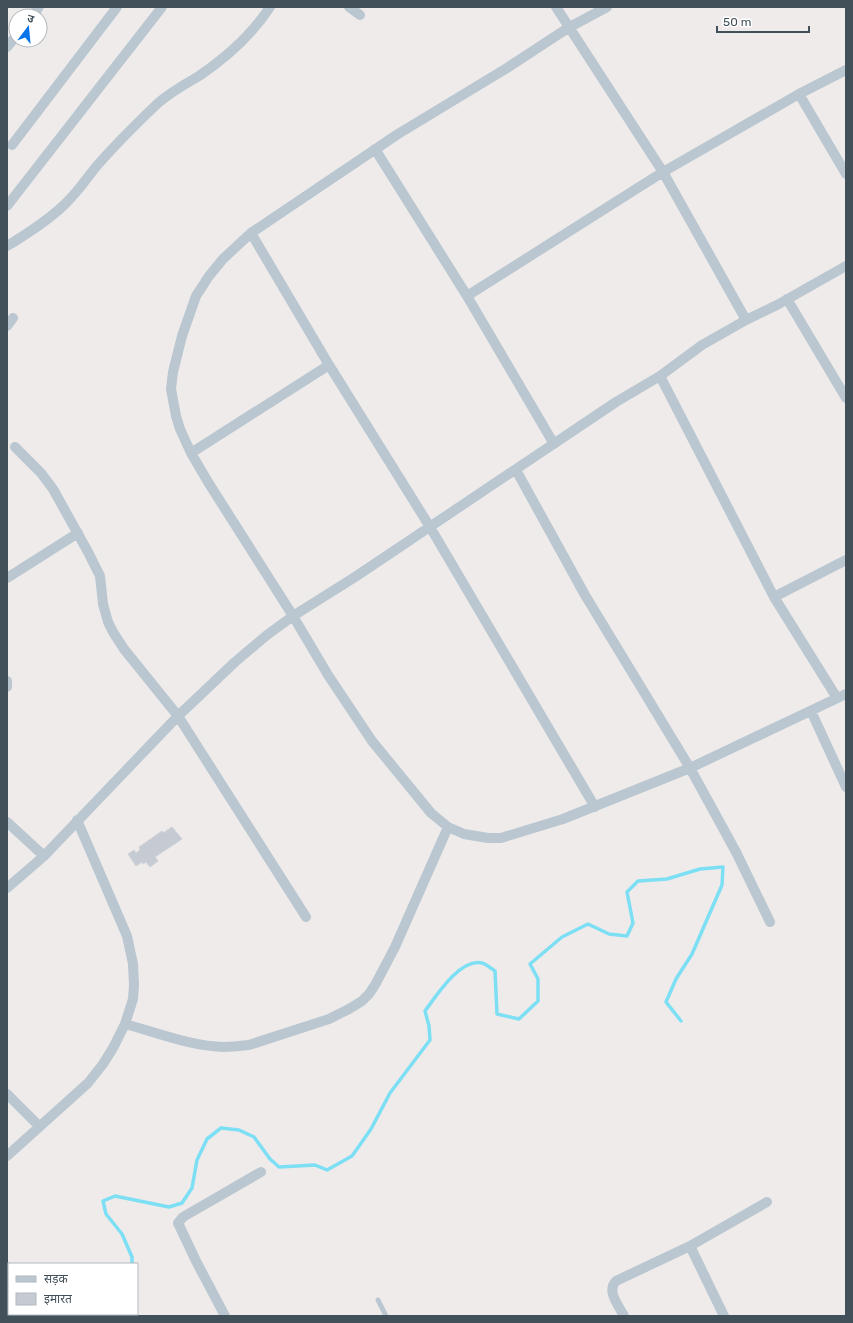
<svg xmlns="http://www.w3.org/2000/svg" width="853" height="1323" viewBox="0 0 853 1323" font-family="Rubik,'Noto Sans Devanagari',sans-serif">
<style>
.lines{fill:none;stroke-linecap:round;stroke-linejoin:round}
.stream{stroke:#7cdff4;stroke-width:3.5}
.building{fill:#c6cad2;stroke:#cfd2d8}
.lane{stroke:#bac7d0;stroke-width:5}
.street{stroke:#bac7d0;stroke-width:10}
</style>
<rect width="100%" height="100%" fill="#efebeb"/>
<g class="lines">
<path class="stream" d="M132,1264V1257L122,1234L106,1214L103,1201L115,1196L169,1207L182,1203L192,1188L197,1160L207,1139L221,1128L239,1130L254,1137L270,1159L279,1167L315,1165L327,1170L352,1156L371,1129L390,1093L430,1040L429,1026L425,1011C436,996 460,958 482,963C486,964 492,969 495,971L497,1014L519,1019L538,1001V979L530,964L562,937L588,924L609,934L627,936L633,923L627,892L638,881L667,879L700,869L723,867L722,885L692,954L676,979L666,1002L681,1021
M71,1314L72,1316
M27,1316L29,1314
M120,1316L122,1314"/>
</g>
<path class="building" d="M172,827L182,839L155,857L158,861L150,867L146,862L143,864L142,862L136,866L128,854L134,850L136,853L140,850L139,847L162,831L163,833Z"/>
<g class="lines">
<path class="lane" d="M378,1300L386,1316"/>
<path class="street" d="M349,7L360,15
M556,7L663,172L746,320
M607,7L568,28L507,68L398,134L251,233L223,259L209,276L196,296L182,336L173,372L171,389L176,416L180,429L191,453L208,482L293,616L328,675L372,741L431,813L448,827L464,834L488,838H501L563,819L690,768L846,694
M32,16L39,7
M7,47L16,36
M799,94L846,174
M12,145L117,7
M375,149L467,296L554,444
M7,206L162,7
M251,233L329,365L430,527L595,807
M7,246C27,234 46,222 64,205C76,194 85,181 95,168C114,146 135,125 156,105C169,93 184,85 199,76C227,57 251,36 270,7
M467,296L663,172L799,94L846,70
M787,299L846,398
M7,326L13,318
M660,376L774,597L837,698
M15,447L41,473L53,489L88,552L100,576L103,604L108,622L113,632L124,649L178,716L306,917
M191,453L329,365
M516,470L585,595L690,768L736,852L770,922
M7,578L78,533
M774,597L846,560
M7,681V687
M811,711L846,787
M7,822L44,856
M7,888L44,856L178,716L235,662L267,635L293,616L355,577L616,402L660,376L702,345L746,320L777,305L846,266
M125,1024C155,1032 193,1047 224,1047C232,1047 240,1046 249,1045L329,1019L349,1009L362,1001L369,994L375,985L395,947L448,827
M7,1094L39,1126
M7,1156L88,1083L103,1064L113,1048L125,1024L133,999L134,985L133,964L127,936L77,820
M225,1316L196,1261L178,1223L183,1217L261,1172
M624,1316C619,1306 606,1291 616,1281L690,1246
M724,1316L690,1246L767,1202"/>
</g>
<rect width="853" height="1323" fill="none" stroke="#42505a" stroke-width="16"/>
<rect x="8" y="1263" width="130" height="52" fill="#ffffff" stroke="#b3b9bd"/>
<rect x="16" y="1276" width="20" height="6" fill="#bac7d0" stroke="#b3b9bd"/>
<text x="44" y="1283" font-size="12" fill="#42505a">सड़क</text>
<rect x="16" y="1293" width="20" height="12" fill="#c6cad2" stroke="#b3b9bd"/>
<text x="44" y="1303" font-size="12" fill="#42505a">इमारत</text>
<g transform="translate(28 28) rotate(16)"><circle r="19" fill="#ffffff" stroke="#b3b9bd"/>
<path d="M0-3L7 15L0 10L-7 15Z" fill="#0774ec"/>
<text y="-6" font-size="11" font-weight="bold" text-anchor="middle" fill="#42505a">उ</text>
</g>
<path d="M717 26v6h92v-6" fill="none" stroke="#42505a" stroke-width="2"/>
<text x="723" y="26" font-size="12" fill="#42505a" stroke="#ffffff" stroke-width="3" paint-order="stroke">50 m</text>
</svg>
